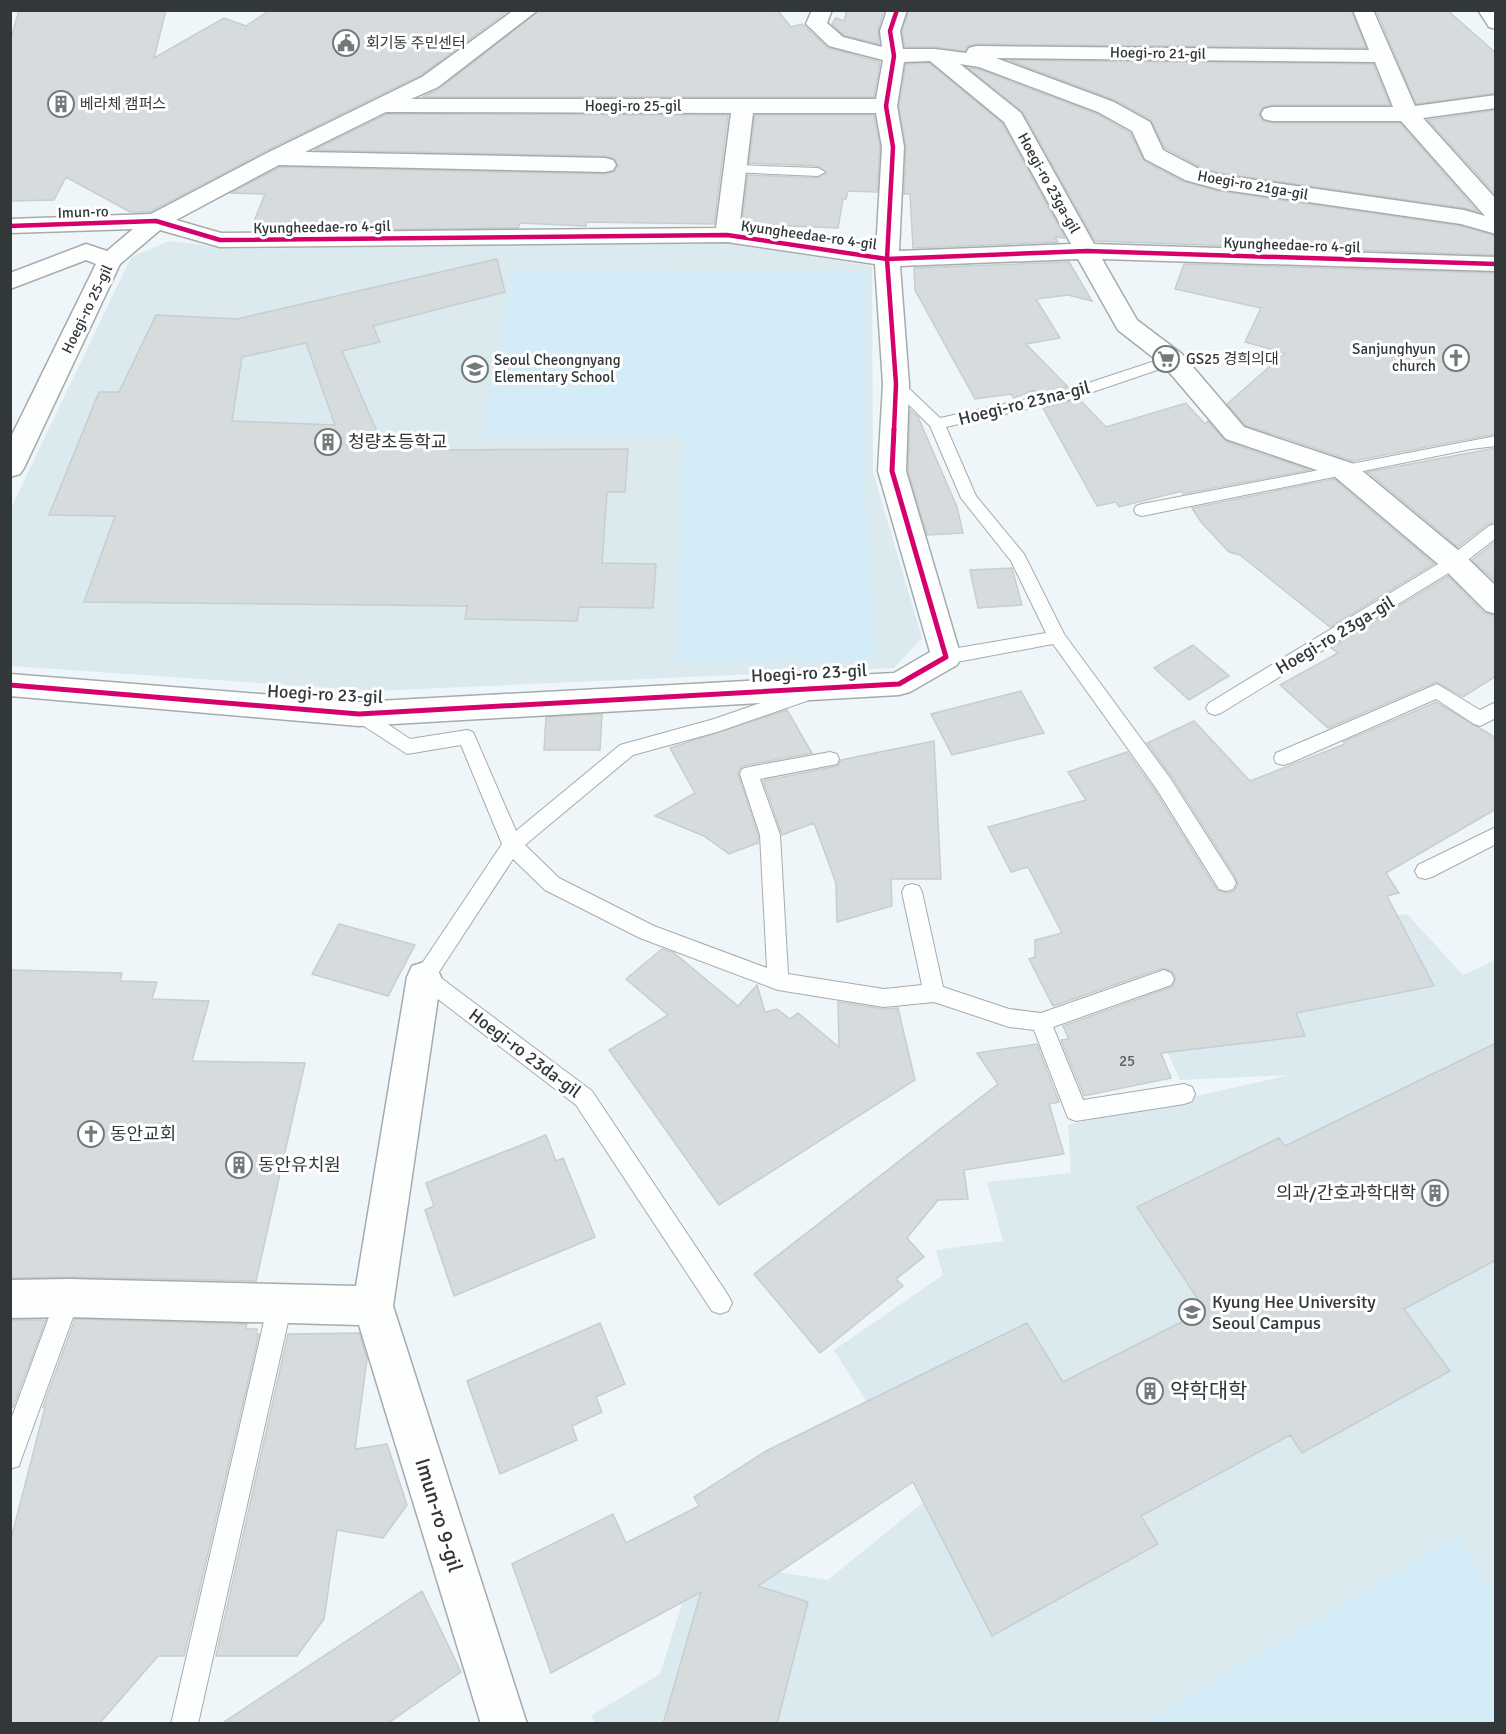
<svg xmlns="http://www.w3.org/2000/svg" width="1506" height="1734" viewBox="0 0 1506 1734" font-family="Signika,'Noto Sans KR',sans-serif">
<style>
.built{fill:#dbeaef}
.green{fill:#d3ecf7}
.building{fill:#d6dcde;stroke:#c8cdcf;stroke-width:1.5;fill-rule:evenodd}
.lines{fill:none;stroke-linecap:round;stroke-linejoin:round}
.service-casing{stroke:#a6abad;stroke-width:2}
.minor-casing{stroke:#a6abad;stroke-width:3}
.service{fill:#fdfefe;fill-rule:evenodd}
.minor{fill:#fdfefe;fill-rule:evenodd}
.cycleway-far1-casing{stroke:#fff;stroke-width:8}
.cycleway-casing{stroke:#fff;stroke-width:9}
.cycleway-far1{stroke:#d6006c;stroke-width:4.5}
.cycleway{stroke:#d6006c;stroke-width:5}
.labels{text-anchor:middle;stroke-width:6;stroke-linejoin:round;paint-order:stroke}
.far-poi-label{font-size:15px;fill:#323739;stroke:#fff;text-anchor:start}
.far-street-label{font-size:15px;fill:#323739;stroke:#fff}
.number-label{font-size:15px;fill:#5b6062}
.street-label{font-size:18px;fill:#323739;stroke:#fff}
.poi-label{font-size:18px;fill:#323739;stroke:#fff;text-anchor:start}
.near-poi-label{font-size:21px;fill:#323739;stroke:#fff;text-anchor:start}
.near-street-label{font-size:21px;fill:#323739;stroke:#fff}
</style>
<rect width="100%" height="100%" fill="#eff6f9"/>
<path class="built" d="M169,241L235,249L719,242L872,266L873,472L922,638L894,668L374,691L11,666L10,510L131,257Z
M1407,914L1463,975L1495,960V1723L595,1724L592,1715L660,1674L696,1559L828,1580L927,1499L834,1350L943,1275L936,1250L1003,1241L987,1182L1071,1173L1068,1125L1290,1075L1180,1080L1146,1004L1142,987L1149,979L1169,962L1330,925Z"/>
<path class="green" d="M514,270L866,271L864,476L876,660L678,661L683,436H482Z
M1456,1537L1495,1592V1723H1144Z"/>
<path class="building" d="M19,10H166L154,58L224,18L246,26L270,10H509L421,75L266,151L150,212H130L66,177L54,200L10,201V42Z
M540,10H761L779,12L791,27L802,24L828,48L880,62L874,97H422L439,89Z
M847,10H884L878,30L879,44L844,35L832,24L836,18L844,21Z
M909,10H1351L1366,48L976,44L968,46L965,51L935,47H905L902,31Z
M1376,10H1447L1496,53V93L1416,104Z
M1009,60L1373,64L1390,105H1272L1262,108L1259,115L1263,121L1272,123H1400L1478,212L1464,208L1220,173L1202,168L1165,148L1151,120L1115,100Z
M929,63L1002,123L1065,238L1055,237L1058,242L913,248L910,194H904L906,147L899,106L906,64Z
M968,68L978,69L1097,114L1130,133L1144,161L1184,182L1218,191L1461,226L1496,236V255L1095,241L1023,112Z
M1496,110V195L1428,120Z
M387,114L728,115L714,224L586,222V226L520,223L518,228L343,230L252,226L265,194L231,193L280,167L605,174L614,172L618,166L615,159L605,156L314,150Z
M755,115H874L880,147L877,192L848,191L846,199H843L838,228L742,224L748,175L818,178L827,173L818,166L749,163Z
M497,259L505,292L373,326L380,342L342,351L378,434H430L436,450L628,449L625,492H607L602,563L656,564L653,608L579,607L577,621L465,619L467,606L84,602L115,516L49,515L99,392H119L156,315L237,319ZM306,343L335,425L232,421L242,357Z
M1069,262L1092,301L1068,295L1036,299L1060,338L1026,344L1068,387L1036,395L1034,390L1014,398L1011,394L975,399L915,290L914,268Z
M1184,264L1496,273V434L1353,461L1245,425L1227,404L1285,353L1245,342L1261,308L1175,289Z
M1079,399L1106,427L1186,403L1205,424L1208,421L1225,441L1309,470L1183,494L1182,491L1119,507L1116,502L1097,506L1043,408Z
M910,410L918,417L957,507L963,533L927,535L908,471Z
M1496,448V522L1488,524L1458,547L1368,472Z
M1334,479L1434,564L1330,627L1240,555L1229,552L1201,522L1192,508Z
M1496,541V582L1472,560Z
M1012,568L1022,605L978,608L970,570Z
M1448,576L1484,613L1496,616V676L1463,697L1436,682L1328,728L1280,685L1338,653L1331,648Z
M1193,645L1229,676L1189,700L1154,668Z
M1021,691L1044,733L952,755L931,714Z
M1436,702L1496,738V809L1386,873L1399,893L1387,896L1434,986L1296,1013L1305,1036L1161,1053L1171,1078L1084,1096L1061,1040L1069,1039L1063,1026L1172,987L1176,978L1172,971L1163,968L1053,1006L1029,959L1035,957V940L1062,933L1028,867L1011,872L988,827L1086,800L1068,772L1127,752L1154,789L1217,890L1227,893L1234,891L1238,884L1235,876L1172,777L1147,743L1194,721L1250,781L1345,744L1343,742Z
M787,710L812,753L748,765L741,767L738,773L758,835V843L729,854L704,836L655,816L695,793L670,748Z
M602,714L600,750H544L546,717Z
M934,741L941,879H891L892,906L837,922L836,883L814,823L782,835L763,781L837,766L841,760Z
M339,924L415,945L388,996L312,974Z
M662,949L674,953L738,1006L757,985L765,1012L777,1009L790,1019L798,1013L839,1047L838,1002L884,1009L898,1008L915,1080L719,1205L609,1050L668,1015L626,979Z
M10,970L122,973L120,981L157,982L152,999L209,1001L192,1061L305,1063L256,1281L68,1277L10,1278Z
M1496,1043V1260L1404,1309L1450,1371L1302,1453L1290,1435L1141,1516L1158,1544L992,1636L913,1482L758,1586L808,1602L777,1724H663L701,1592L551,1673L512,1564L613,1514L626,1543L699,1506L694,1497L766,1451L1027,1323L1063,1382L1205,1310L1137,1207L1279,1138L1285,1146Z
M1037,1044L1059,1102L1049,1104L1064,1154L964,1170L968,1199L938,1200L907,1238L924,1257L896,1279L903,1286L820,1353L754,1274L998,1084L977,1053Z
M546,1135L556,1161L563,1158L595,1237L454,1296L425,1210L434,1206L426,1183Z
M75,1319L247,1324L246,1329H257L256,1334H259L184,1656H158L99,1724H10V1543L45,1407H43Z
M10,1320H46L13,1407H10Z
M600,1323L625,1384L596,1397L602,1412L572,1426L577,1440L500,1474L467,1381Z
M359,1333L367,1359L355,1449L387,1444L407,1505L383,1538L337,1530L324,1619L297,1656H216L288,1334Z
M422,1591L461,1672L387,1724H221Z"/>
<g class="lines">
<defs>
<path id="service" d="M736,165L818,168L825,172L818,176L731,172L729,169L731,166Z
M1173,355L1178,357L1181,360L1178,363L1072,399L946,427L976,496L1024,554L1064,634L1170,778L1233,877L1236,883L1233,889L1226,891L1219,889L1156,788L1053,644L946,664L940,662L937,657L940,652L946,650L1046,633L1011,561L961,498L930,426L888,384L896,379L901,381L940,418L1064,391Z
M1496,436V446L1471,449L1142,516L1136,514L1134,510L1136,506L1142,504Z
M1496,524V538L1460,566L1221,713L1215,715L1209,713L1206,708L1209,703L1448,558L1489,526Z
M1437,684L1480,710L1496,702V718L1480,726L1474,724L1436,699L1290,763L1283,765L1276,763L1274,758L1276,753Z
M809,686L815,688L818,693L815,698L717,732L633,755L525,845L559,878L654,926L767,968L760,835L740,774L742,769L749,767L830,752L837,754L839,759L837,764L760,779L780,835L788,974L884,989L922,985L902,892L905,886L912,884L919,886L922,892L943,987L1009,1009L1041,1013L1164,970L1171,973L1174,979L1171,985L1053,1027L1083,1100L1184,1084L1192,1087L1195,1094L1192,1101L1184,1104L1076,1121L1068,1118L1034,1030L1009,1027L934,1002L884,1007L778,990L640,938L545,890L513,859L437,975L592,1091L728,1295L732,1303L728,1311L720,1314L712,1311L576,1105L417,983L414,977L417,971L502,844L461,745L407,754L353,719L350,714L353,709L359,707L365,709L410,739L467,730L473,732L516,831L620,745L714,719Z
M1496,827V844L1432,877L1425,879L1418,877L1415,871L1418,865Z
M68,1287L76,1290L80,1298L22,1457L19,1466L10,1469V1422L56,1298L60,1290Z
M280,1293L288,1296L292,1304L198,1724H171L268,1304L272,1296Z"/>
<path id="minor" d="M514,10H538L438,87L411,99H876L883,60L829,46L806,24L812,10H832L827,23L843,37L882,47L880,31L887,10H907L900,31L903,49H935L966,53L969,48L976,46L1369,50L1353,10H1373L1415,106L1496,95V108L1423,118L1496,199V234L1461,224L1218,189L1185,180L1145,159L1132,131L1098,112L979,67L960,64L1021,113L1094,244L1496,257V271L1102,259L1137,320L1182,354L1244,427L1354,464L1464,555L1496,586V614L1486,611L1444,569L1334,476L1226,439L1164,366L1118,330L1078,259L900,266L909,384L906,471L961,657L957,665L910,692L899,695L359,726L10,696V674L359,702L894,673L930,652L878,471L883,384L875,264L727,242L220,247L160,230L120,264L24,468L20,474L10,477V439L96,264L86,260L10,289V273L86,244L107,251L133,229L10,233V219L151,214L267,153L422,77ZM996,58L1375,62L1393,107H1272L1264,109L1261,114L1264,119L1272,121H1401L1485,216L1464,210L1220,175L1201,170L1163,150L1150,122L1114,102ZM930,61L1004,122L1071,244L899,251L904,147L897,106L904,62ZM386,112L731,113L716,228L221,233L176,220L279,165L605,172L613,170L616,165L613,160L605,158L305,152ZM753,113H876L882,147L876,250L739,230Z
M1478,10H1496V29L1489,27Z
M424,962L436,966L441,977L393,1306L527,1724H481L359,1325L68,1317L10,1318V1280L68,1279L356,1286L407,977L412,966Z"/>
</defs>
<use href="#service" class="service-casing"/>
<use href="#minor" class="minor-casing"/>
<use href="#service" class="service"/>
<use href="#minor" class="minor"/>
<defs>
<path id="cycleway-far1" d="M10,226L156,221L220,240L727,235L887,259L1087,251L1496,264
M894,430L896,384L887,259L893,147L886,106L894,56L890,31L897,10"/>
<path id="cycleway" d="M10,685L359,714L899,684L946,657L892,471L894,429"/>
</defs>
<use href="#cycleway-far1" class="cycleway-far1-casing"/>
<use href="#cycleway" class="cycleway-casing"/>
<use href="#cycleway-far1" class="cycleway-far1"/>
<use href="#cycleway" class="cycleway"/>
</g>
<defs>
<symbol id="civic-ring" viewBox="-11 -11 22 22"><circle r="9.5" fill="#fff" stroke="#747a7c" stroke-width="1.5"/><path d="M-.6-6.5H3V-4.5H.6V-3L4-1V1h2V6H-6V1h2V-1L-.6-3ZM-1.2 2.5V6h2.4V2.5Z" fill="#747a7c"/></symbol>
<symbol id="building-ring" viewBox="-11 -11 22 22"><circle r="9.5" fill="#fff" stroke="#747a7c" stroke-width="1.5"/><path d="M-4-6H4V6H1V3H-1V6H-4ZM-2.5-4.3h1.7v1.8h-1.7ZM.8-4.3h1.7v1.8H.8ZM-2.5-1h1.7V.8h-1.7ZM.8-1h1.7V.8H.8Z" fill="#747a7c"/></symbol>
<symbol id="church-ring" viewBox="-11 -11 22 22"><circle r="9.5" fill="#fff" stroke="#747a7c" stroke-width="1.5"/><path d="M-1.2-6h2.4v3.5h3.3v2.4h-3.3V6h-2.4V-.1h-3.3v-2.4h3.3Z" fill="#747a7c"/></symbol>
<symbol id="supermarket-ring" viewBox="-11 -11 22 22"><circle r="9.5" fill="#fff" stroke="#747a7c" stroke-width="1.5"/><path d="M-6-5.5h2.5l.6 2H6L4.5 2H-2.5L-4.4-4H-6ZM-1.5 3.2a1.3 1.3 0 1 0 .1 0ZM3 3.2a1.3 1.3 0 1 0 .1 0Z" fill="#747a7c"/></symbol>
<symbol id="school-ring" viewBox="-11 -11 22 22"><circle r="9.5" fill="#fff" stroke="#747a7c" stroke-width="1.5"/><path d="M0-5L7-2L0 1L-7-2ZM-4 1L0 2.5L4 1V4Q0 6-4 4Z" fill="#747a7c"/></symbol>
<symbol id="university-ring" viewBox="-11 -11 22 22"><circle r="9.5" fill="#fff" stroke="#747a7c" stroke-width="1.5"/><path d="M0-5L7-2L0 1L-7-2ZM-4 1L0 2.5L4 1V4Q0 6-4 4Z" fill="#747a7c"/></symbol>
</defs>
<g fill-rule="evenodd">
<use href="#civic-ring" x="331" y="28" width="30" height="30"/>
<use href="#building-ring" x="46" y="89" width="30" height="30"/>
<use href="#church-ring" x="1441" y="343" width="30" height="30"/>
<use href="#supermarket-ring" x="1151" y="344" width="30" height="30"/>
<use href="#school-ring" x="460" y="354" width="30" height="30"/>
<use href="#building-ring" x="313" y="427" width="30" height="30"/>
<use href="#church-ring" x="76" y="1119" width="30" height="30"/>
<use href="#building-ring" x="224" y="1150" width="30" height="30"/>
<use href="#building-ring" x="1420" y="1178" width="30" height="30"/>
<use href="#university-ring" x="1177" y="1297" width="30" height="30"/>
<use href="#building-ring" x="1135" y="1376" width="30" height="30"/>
</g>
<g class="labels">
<g class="far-poi-label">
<text x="366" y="48">회기동 주민센터</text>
<text x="80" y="109">베라체 캠퍼스</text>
<text x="1436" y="354" text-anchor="end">Sanjunghyun<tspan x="1436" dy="17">church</tspan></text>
<text x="1186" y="364">GS25 경희의대</text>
<text x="494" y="365">Seoul Cheongnyang<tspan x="494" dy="17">Elementary School</tspan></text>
</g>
<g class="far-street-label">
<text transform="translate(1158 53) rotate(1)" y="5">Hoegi-ro 21-gil</text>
<text x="633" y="111">Hoegi-ro 25-gil</text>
<text transform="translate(1049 183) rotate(61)" y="5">Hoegi-ro 23ga-gil</text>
<text transform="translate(1253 185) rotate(10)" y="5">Hoegi-ro 21ga-gil</text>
<text transform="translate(83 212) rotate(-2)" y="5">Imun-ro</text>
<text transform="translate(322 227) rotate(-1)" y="5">Kyungheedae-ro 4-gil</text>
<text transform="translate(809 235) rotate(8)" y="5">Kyungheedae-ro 4-gil</text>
<text transform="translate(1292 245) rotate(2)" y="5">Kyungheedae-ro 4-gil</text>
<text transform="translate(87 309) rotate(-64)" y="5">Hoegi-ro 25-gil</text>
</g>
<g class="number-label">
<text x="1127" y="1066">25</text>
</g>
<g class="street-label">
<text transform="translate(1024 403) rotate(-14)" y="6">Hoegi-ro 23na-gil</text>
<text transform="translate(1335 635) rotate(-31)" y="6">Hoegi-ro 23ga-gil</text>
<text transform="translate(809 673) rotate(-3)" y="6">Hoegi-ro 23-gil</text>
<text transform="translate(325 694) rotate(3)" y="6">Hoegi-ro 23-gil</text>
<text transform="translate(525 1053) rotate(37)" y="6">Hoegi-ro 23da-gil</text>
</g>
<g class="poi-label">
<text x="348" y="448">청량초등학교</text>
<text x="110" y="1140">동안교회</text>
<text x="258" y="1171">동안유치원</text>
<text x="1416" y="1199" text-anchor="end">의과/간호과학대학</text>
<text x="1212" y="1308">Kyung Hee University<tspan x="1212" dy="21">Seoul Campus</tspan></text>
</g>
<g class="near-poi-label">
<text x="1170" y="1398">약학대학</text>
</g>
<g class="near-street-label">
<text transform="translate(439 1515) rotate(73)" y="7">Imun-ro 9-gil</text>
</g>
</g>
<rect width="1506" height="1734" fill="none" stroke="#323739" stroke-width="24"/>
</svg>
